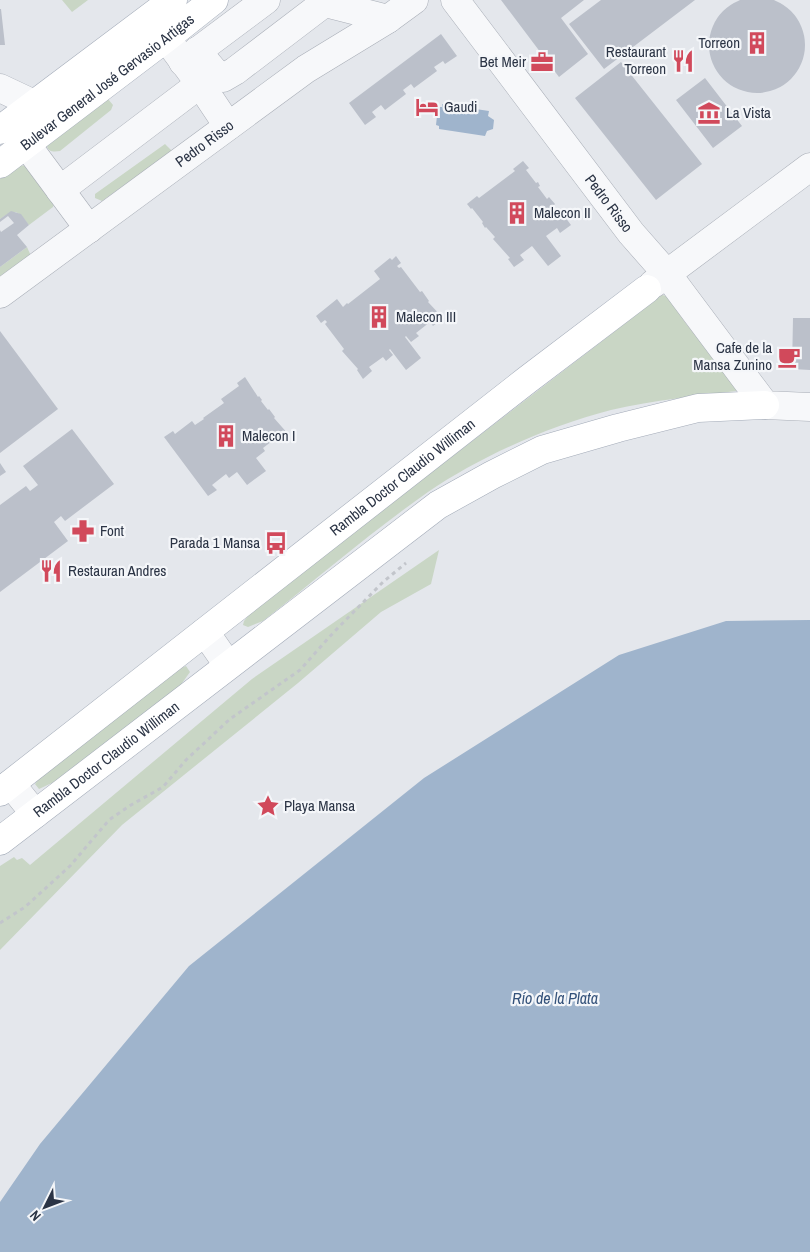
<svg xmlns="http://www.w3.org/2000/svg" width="810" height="1252" viewBox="0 0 810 1252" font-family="'Archivo Narrow',sans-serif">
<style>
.green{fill:#c9d6c5}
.water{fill:#9fb4cc}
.building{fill:#bbc0ca}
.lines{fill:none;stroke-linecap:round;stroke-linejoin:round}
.minor-casing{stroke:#a9aeb7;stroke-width:29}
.major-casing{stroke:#a3abb8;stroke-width:29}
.path{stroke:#c2c5cb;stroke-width:3;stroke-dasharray:4 4;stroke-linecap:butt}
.minor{stroke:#f7f8fa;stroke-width:28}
.major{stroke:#fff;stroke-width:28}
.labels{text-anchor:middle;stroke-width:4.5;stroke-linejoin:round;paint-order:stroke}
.poi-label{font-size:15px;fill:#2b3445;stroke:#f4f6f9;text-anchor:start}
.street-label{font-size:15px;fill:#2b3445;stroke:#f4f6f9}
.water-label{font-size:16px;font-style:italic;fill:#34527a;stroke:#f4f6f9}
</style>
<rect width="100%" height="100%" fill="#e4e7ec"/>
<path class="green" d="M62,0H88L72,12Z
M108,99L113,105L111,110L60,151C54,152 48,152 47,146Z
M165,144L172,151L102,201L95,198V194Z
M27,165L54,204L53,207L29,225C18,211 16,207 0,219V179L19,166Z
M27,247L31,256L0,283V267Z
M662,295L667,296L687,325L743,386V390C699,396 654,400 611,410C549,426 481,456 428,492C371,532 318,578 263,621L248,627L243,625L244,621L254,609Z
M439,550L431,584L381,612L298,683L122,825L0,950V866L14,857L17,860L22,858L30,865L252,679Z
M186,666L190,672L180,686L54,782L39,789L35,784L45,771L170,672Z"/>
<path class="water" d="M442,104L489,111L488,116L494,120L493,129L487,131L485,136L439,129V126L436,125L438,107H442Z
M810,620V1252H0V1202L40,1144L189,966L424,778L619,655L726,621Z"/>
<path class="building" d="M709 45a48 48 0 1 1 96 0a48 48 0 1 1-96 0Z
M501,0H584L561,18L588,54L559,77Z
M601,0H695L604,69L569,24Z
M0,9H1L5,45H0Z
M441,34L457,56L445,64L443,61L434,67L437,71L414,88L411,84L403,90L406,94L385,110L381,105L372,112L376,117L365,125L349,103Z
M621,62L702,164L656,200L575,98Z
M705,78L742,126L713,148L676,100Z
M523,161L529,168L526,170L536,183L538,182L540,186L538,187L547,199L549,197L555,204L553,206L562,218L565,217L571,225L560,233L557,228L546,236L561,256L548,266L532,246L520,255L524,260L514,267L508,259L510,258L493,239L495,237L486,227L485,228L482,223L483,222L472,208L471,209L467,204L477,196L479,198L515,171L513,169Z
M11,211L21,214L29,225L17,235L27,247L0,267V230L1,232L14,223L8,216L0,222V219Z
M396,256L401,263L397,266L399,268L401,267L420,292L422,291L429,301L428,302L443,318L433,326L430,322L416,333L419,336L411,342L406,336L405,337L421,358L406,370L390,349L389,350L393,355L386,361L383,357L369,367L372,371L363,379L357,370L358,369L342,351L344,349L325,324L327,322L325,320L321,323L316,316L337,299L343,307L347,303L348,304L380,279L374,271L390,258L392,260Z
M793,318H810V370L792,369Z
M0,331L58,409L0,453Z
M245,377L258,397L259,396L262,400L261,401L268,410L269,409L275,417L274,418L289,435L279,442L276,438L263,448L265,451L256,458L266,471L247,485L237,472L229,478L226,474L212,485L217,490L208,496L164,437L173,431L175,434L192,421L195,425L204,419L203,418L224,403L221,399L239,386L237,383Z
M72,429L114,484L65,521L61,516L54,522L68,541L0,592V505L26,486L30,491L38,485L23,466Z
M0,463L6,472L0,476Z"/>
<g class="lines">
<defs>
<g id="minor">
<path id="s1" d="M455,0L631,233L667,274L765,405L810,407"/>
<path d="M166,38L200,84L228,126"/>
<path d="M197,51L218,76L223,78L235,71L323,4H329L388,19"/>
<path d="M183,62L266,0"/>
<path d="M0,88L34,104"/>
<path d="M26,144L89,229"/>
<path d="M60,190L200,84"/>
<path d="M653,284L810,167"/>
<path id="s2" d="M0,294L306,69L388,19L414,0"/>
<path d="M205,632L228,665"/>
<path d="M11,784L35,814"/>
</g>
<g id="major">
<path d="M0,130L173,0"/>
<path id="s3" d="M0,164L166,38L214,0"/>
<path id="s4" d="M0,792L527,380L647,289"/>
<path id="s5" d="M0,841L438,505L492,475L542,450L618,428L698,408L765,405"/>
</g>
</defs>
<use href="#minor" class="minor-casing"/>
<use href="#major" class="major-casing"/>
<path class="path" d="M0,923L25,907L70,866L109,820L131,805L163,787L186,760L230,719L300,670L333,633L383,582L406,563"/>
<use href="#minor" class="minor"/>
<use href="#major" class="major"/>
</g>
<defs>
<symbol id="building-bare" viewBox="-9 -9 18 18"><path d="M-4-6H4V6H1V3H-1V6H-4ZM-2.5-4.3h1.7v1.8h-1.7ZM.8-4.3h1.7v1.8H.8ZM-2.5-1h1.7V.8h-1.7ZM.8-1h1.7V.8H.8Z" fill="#d1495b" stroke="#f4f6f9" stroke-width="2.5" paint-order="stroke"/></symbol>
<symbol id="restaurant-bare" viewBox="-9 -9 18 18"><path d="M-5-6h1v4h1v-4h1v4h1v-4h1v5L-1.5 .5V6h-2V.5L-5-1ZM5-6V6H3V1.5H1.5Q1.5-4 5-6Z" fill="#d1495b" stroke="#f4f6f9" stroke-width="2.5" paint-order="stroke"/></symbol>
<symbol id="office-bare" viewBox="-9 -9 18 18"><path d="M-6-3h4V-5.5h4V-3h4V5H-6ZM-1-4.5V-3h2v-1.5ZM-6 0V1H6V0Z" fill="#d1495b" stroke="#f4f6f9" stroke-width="2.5" paint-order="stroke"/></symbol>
<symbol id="hotel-bare" viewBox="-9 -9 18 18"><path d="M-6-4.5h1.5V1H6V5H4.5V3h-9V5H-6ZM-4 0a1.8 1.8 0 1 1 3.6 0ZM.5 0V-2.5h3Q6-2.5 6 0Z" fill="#d1495b" stroke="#f4f6f9" stroke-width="2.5" paint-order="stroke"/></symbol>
<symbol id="museum-bare" viewBox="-9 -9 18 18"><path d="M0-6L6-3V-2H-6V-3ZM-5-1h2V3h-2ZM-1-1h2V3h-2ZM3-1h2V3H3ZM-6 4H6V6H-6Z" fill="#d1495b" stroke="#f4f6f9" stroke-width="2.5" paint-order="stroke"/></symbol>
<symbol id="cafe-bare" viewBox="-9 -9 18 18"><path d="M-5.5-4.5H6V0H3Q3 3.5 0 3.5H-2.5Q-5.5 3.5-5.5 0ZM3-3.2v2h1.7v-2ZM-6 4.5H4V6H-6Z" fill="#d1495b" stroke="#f4f6f9" stroke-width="2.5" paint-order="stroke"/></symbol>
<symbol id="pharmacy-bare" viewBox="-9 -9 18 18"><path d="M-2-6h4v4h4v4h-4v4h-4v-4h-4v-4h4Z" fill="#d1495b" stroke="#f4f6f9" stroke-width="2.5" paint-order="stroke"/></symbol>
<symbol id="bus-bare" viewBox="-9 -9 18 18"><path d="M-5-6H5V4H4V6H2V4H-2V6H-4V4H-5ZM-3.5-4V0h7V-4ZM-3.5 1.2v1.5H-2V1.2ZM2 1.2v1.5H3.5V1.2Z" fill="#d1495b" stroke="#f4f6f9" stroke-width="2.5" paint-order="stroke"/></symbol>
<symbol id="sight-bare" viewBox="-9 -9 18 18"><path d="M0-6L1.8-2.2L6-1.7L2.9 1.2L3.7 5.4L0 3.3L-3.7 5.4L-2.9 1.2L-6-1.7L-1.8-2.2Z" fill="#d1495b" stroke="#f4f6f9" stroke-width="2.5" paint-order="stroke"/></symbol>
</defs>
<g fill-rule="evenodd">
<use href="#building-bare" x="741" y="27" width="32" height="32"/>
<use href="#restaurant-bare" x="667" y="45" width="32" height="32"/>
<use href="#office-bare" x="526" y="46" width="32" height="32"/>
<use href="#hotel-bare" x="411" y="91" width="32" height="32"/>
<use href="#museum-bare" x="693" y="97" width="32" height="32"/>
<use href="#building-bare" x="501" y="197" width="32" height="32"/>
<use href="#building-bare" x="363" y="301" width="32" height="32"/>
<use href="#cafe-bare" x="773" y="341" width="32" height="32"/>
<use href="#building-bare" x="210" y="420" width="32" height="32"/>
<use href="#pharmacy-bare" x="67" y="515" width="32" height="32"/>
<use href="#bus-bare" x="260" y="527" width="32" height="32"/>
<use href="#restaurant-bare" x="35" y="555" width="32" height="32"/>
<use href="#sight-bare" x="252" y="790" width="32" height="32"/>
</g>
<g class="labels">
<g class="poi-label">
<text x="740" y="48" text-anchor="end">Torreon</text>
<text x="666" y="57" text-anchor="end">Restaurant<tspan x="666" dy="17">Torreon</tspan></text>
<text x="526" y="67" text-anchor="end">Bet Meir</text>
<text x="444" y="112">Gaudi</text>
<text x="726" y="118">La Vista</text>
<text x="534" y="218">Malecon II</text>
<text x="396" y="322">Malecon III</text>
<text x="772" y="353" text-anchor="end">Cafe de la<tspan x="772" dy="17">Mansa Zunino</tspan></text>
<text x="242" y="441">Malecon I</text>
<text x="100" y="536">Font</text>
<text x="260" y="548" text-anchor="end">Parada 1 Mansa</text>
<text x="68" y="576">Restauran Andres</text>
<text x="284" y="811">Playa Mansa</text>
</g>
<g class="street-label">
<text dy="5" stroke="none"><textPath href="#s3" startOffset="135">Bulevar General José Gervasio Artigas</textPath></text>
<text dy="5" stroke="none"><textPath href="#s2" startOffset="254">Pedro Risso</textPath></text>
<text dy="5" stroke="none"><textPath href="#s1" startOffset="255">Pedro Risso</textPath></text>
<text dy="5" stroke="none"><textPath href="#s4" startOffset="511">Rambla Doctor Claudio Williman</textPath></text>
<text dy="5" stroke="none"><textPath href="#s5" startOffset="134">Rambla Doctor Claudio Williman</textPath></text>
</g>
<g class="water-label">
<text x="555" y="1004">Río de la Plata</text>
</g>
</g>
<g transform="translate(45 1207) rotate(228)" stroke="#f4f6f9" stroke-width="4" paint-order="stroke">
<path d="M0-4L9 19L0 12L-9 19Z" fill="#2b3445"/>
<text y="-8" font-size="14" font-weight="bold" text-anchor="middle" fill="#2b3445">N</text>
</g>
</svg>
